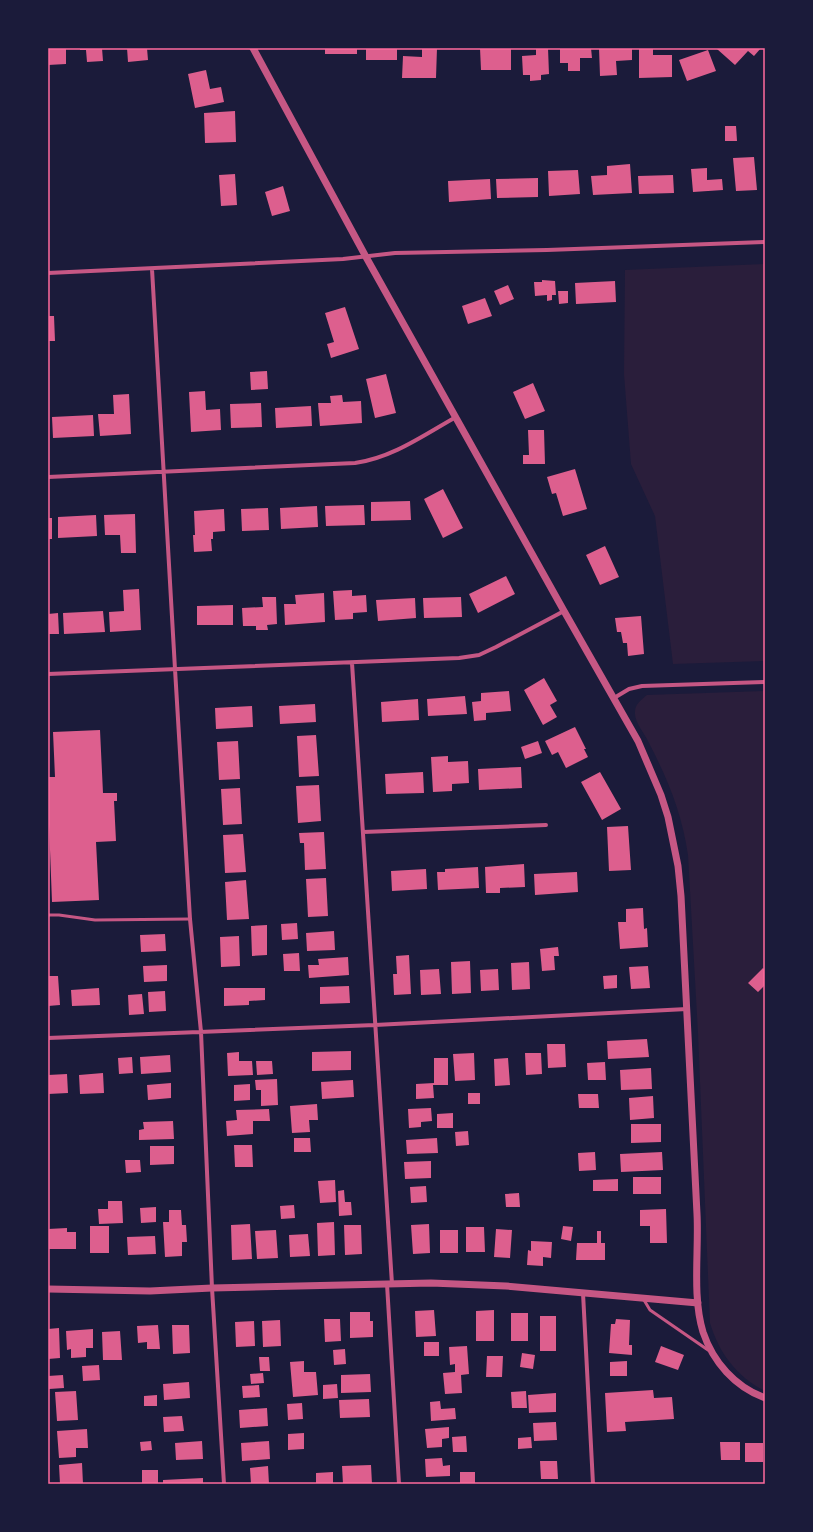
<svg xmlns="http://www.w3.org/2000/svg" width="813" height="1532" viewBox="0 0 813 1532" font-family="'IBM Plex Sans',sans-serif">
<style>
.green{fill:#2a1e3b}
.building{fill:#dd5f8e}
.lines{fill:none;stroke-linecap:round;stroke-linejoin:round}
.service{stroke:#c65784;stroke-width:3}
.minor{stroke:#c65784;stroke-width:4}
.tertiary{stroke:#c65784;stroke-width:7}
.neatline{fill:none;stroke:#ff6b9d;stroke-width:1.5}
</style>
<rect width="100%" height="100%" fill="#1b1b3a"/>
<path class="green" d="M765,264V661L673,664L655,516L631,464L624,374L625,270Z
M765,691V1391C737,1377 719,1353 710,1323L698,1033L688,855C682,813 668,780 649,743C645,734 634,722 635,712C635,704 641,700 647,695Z"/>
<path class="building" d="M48,48H66V64L48,65Z
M80,48H102L103,61L87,62L86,50H80Z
M127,48H147L148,60L128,62Z
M325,48H357V54H325Z
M366,48H397V60H366Z
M422,48H437L436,78H402L403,56L422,57Z
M480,48H511V70H481Z
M536,48H548L549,74L541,75V80L530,81V75H523L522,56L536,55Z
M560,48H591L592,58H580V71H568V63H560Z
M599,48H632V60L616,61L617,75L600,76Z
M639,48H653V55H672V77L639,78Z
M718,48H761L754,56L748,51L735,65L717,49Z
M708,50L716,71L687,81L679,60Z
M206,70L210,89L221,87L224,102L195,108L188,74Z
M235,111L236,142L205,143L204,113Z
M725,126H736L737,141H725Z
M754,157L757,190L736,191L733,158Z
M630,164L632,193L593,195L591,176L607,175V166Z
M707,168V180L722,179L723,190L693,192L691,169Z
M578,170L580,194L549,196L548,171Z
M235,174L237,205L221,206L219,175Z
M673,175L674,193L639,194L638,176Z
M538,178V197L497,198L496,179Z
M490,179L491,199L449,202L448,181Z
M283,186L290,211L272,216L265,192Z
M542,280L555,281L556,295H552V300L547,301V295L535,296L534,282H542Z
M615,281L616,302L576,304L575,283Z
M508,285L514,299L500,305L494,291Z
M558,291H568V303L559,304Z
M485,298L492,316L468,324L462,306Z
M345,307L359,349L331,358L327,344L334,342L325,313Z
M48,316H54L55,341H48Z
M267,371L268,389L251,390L250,372Z
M386,374L396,413L375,418L366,379Z
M533,383L545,411L525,419L513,392Z
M205,391L206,410L220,409L221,430L191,432L189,392Z
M129,394L131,434L100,436L98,414H114L113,395Z
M342,395L343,402L361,401L362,423L320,426L318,403H331L330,396Z
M261,403L262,427L231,428L230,404Z
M311,406L312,426L276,428L275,408Z
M93,415L94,436L53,438L52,417Z
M528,430H544L545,464H523V455H529Z
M575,469L587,509L563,516L556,493L552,494L547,477Z
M443,489L463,528L443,538L424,499Z
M410,501L411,520L371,521V502Z
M364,505L365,525L326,526L325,506Z
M317,506L318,527L281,529L280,508Z
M268,508L269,530L242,531L241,509Z
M224,509L225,531L213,532V539H211L212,551L194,552L193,535H195L194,511Z
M135,514L136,553H121L120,535H105L104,515Z
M96,515L97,536L58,538V517Z
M48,518H52V539H48Z
M605,546L619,577L600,585L586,555Z
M506,576L515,594L478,613L469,594Z
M139,589L141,630L110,632L109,612L124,611L123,590Z
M352,590V596L366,595L367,612L353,613V619L335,620L333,591Z
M324,593L325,622L285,625L284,604H296L295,595Z
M262,597H276L277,624L267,625L268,630H256V626H243L242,608L263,607Z
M461,597L462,617L424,618L423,598Z
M415,598L416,618L378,621L376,600Z
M233,605V625H197V606Z
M103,611L105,632L64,634L63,613Z
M58,613L59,634H48V614Z
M641,616L644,654L628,656L627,643H623L621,632H617L615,618Z
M544,678L557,701L550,705L557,717L543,725L524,690Z
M509,691L511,711L486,713V720L474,721L472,702L481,701V693Z
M465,696L467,714L428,716L427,699Z
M418,699L419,720L382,722L381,702Z
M315,704L316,722L280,724L279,706Z
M252,706L253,727L216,729L215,708Z
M575,727L586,749H584L588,757L566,768L558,752L552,755L545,741Z
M100,730L103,793H117V801H114L116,841L96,842L99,900L52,902L49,824H48V777H55L53,732Z
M316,735L319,776L299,777L297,736Z
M238,741L240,779L219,780L217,742Z
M538,741L542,753L525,759L521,747Z
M448,756V762L468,761L469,783L452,784V791L433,792L431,757Z
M521,767L522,788L479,790L478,769Z
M423,772L424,793L386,794L385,774Z
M600,772L621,809L602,820L581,782Z
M319,785L321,821L298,823L296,786Z
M240,788L242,824L223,825L221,789Z
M628,826L631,870L609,871L607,827Z
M324,832L326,869L305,870L304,843H300L299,833Z
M243,834L246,872L225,873L223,835Z
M524,864L525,887L500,888V893H486L485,867Z
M478,867L479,888L438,890L437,872H445V869Z
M426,869L427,889L392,891L391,871Z
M577,872L578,892L535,895L534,874Z
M326,878L328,916L308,917L306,879Z
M246,880L249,919L227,920L225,882Z
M643,908L644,929L647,928L648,947L620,949L618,922H626V909Z
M297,923L298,939L282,940L281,924Z
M267,925V955L252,956L251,926Z
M334,931L335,950L307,951L306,933Z
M165,934L166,951L141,952L140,935Z
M239,936L240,966L221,967L220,937Z
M558,947L559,956H554L555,970L542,971L540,949Z
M299,953L300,971H284L283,954Z
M409,955L411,994L394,995L393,974H397L396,956Z
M348,957L349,975L309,978L308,965H319L318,959Z
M470,961L471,993L452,994L451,962Z
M529,962L530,989L512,990L511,963Z
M167,965V981L144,982L143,966Z
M648,966L650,988L631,989L629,967Z
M763,968L765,970V985L758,992L748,983Z
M439,969L441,994L421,995L420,970Z
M498,969L499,990L481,991L480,970Z
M617,975V988L604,989L603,976Z
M48,976H58L60,1005L48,1006Z
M349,986L350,1003L320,1004V987Z
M99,988L100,1005L72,1006L71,990Z
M224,988H265V1000L249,1001V1005L224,1006Z
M165,991L166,1011L149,1012L148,992Z
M142,994L144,1014L129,1015L128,995Z
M647,1039L649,1057L608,1059L607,1041Z
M547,1044H565L566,1067L548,1068Z
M351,1051V1070L312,1071V1052Z
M239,1052V1061H252L253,1075L228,1076L227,1053Z
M474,1053L475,1080L455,1081L453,1054Z
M525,1053H541L542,1074L526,1075Z
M170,1055L171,1072L141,1074L140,1057Z
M132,1057L133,1073L119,1074L118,1058Z
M434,1058H448V1085H433L434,1098L416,1099V1084L434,1083Z
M508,1058L510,1085L495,1086L494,1059Z
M256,1061H272L273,1074L257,1075Z
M605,1062L606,1080H588L587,1063Z
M651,1068L652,1089L621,1090L620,1070Z
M103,1073L104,1093L80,1094L79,1075Z
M67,1074L68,1093L48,1094V1075Z
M277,1079L278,1105L261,1106V1090H256L255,1080Z
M353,1080L354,1097L322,1099L321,1082Z
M171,1083V1098L148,1100L147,1085Z
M250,1084V1100L234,1101V1085Z
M468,1093H480V1104H468Z
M578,1094H598L599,1108H579Z
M653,1096L654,1118L630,1120L629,1098Z
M317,1104L318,1120H309L310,1132L292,1133L290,1106Z
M431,1108L432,1121L421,1122V1127L409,1128L408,1109Z
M269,1109L270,1121H253V1134L227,1136L226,1121L237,1120L236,1110Z
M453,1113V1128H437V1114Z
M173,1121L174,1139L139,1140V1130L144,1129L143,1122Z
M631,1124H661V1142L631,1143Z
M468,1131L469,1145L456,1146L455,1132Z
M294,1138H310L311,1152H294Z
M437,1138L438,1153L407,1154L406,1140Z
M234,1145H252L253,1167H235Z
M150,1146H174V1164L150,1165Z
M595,1152L596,1170L579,1171L578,1153Z
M662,1152L663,1170L621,1172L620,1154Z
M125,1160H140L141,1172L126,1173Z
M431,1161V1178L405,1179L404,1162Z
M633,1177H661V1194H633Z
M618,1179V1191H593V1180Z
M335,1180L336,1202L320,1203L318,1181Z
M426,1186L427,1202L411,1203L410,1187Z
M344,1190L345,1202H351L352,1215L339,1216L338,1191Z
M519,1193L520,1207H506L505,1194Z
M108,1201H122L123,1223L99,1224L98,1209H108Z
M294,1205L295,1218L281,1219L280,1206Z
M156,1207V1222L141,1223L140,1208Z
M666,1209L667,1243H650V1226H640V1210Z
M169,1210H181L182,1225H186L187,1242H182V1256L165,1257L163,1222H169Z
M334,1222L335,1255L318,1256L317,1223Z
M250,1224L252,1259L232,1260L231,1225Z
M429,1224L430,1253L413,1254L411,1225Z
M344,1225H361L362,1254L345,1255Z
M90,1226H109V1253H90Z
M563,1226L573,1227L571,1241L561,1239Z
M466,1227H484L485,1252H466Z
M67,1228V1232H76V1249H48V1229Z
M496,1229L512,1230L510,1258L494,1257Z
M276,1230L278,1258L257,1259L255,1231Z
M440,1230H458V1253H440Z
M597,1231H601V1243H605V1260H576L577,1243H597Z
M308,1234L310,1256L290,1257L289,1235Z
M155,1236L156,1254L128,1255L127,1237Z
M531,1241L552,1242L551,1258L543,1257V1266L527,1265L528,1250L531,1251Z
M434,1310L436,1336L416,1337L415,1311Z
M494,1310V1341H476V1311Z
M350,1312H370V1321H373V1337L350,1338Z
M511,1313H528V1341H511Z
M540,1316H556V1351H540Z
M324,1319H340L341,1341L325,1342Z
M616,1319L630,1320L629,1345H632V1355L609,1353L611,1324H615Z
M280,1320L281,1346L263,1347L262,1321Z
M254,1321L255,1346L236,1347L235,1322Z
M158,1325L160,1349H147V1342L138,1343L137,1326Z
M172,1325H189L190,1353L173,1354Z
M59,1328L60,1358L48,1359V1329Z
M93,1329V1348H86V1357L71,1358V1349L67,1350L66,1331Z
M120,1331L122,1360H103L102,1332Z
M424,1342H439V1356H424Z
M467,1346L469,1374L461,1375L462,1393L445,1394L443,1373L455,1372V1364L450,1365L449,1347Z
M661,1346L684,1355L678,1370L655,1362Z
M345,1349L346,1364L334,1365L333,1350Z
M522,1353L535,1355L533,1369L520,1367Z
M487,1356H503L502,1377H486Z
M259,1357H269L270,1371H260Z
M304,1361V1372H316L318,1395L293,1397L290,1362Z
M627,1361V1376H610V1362Z
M99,1365L100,1380L83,1381L82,1366Z
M263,1373L264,1383L251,1384L250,1374Z
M370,1374L371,1392L341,1393V1375Z
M63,1375L64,1388L49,1389L48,1376Z
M189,1382L190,1398L164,1400L163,1384Z
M337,1384L338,1398L323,1399V1385Z
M259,1385L260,1397L243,1398L242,1386Z
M653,1390L654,1398L672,1397L674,1419L625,1422L626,1431L607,1432L605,1393Z
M76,1391L78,1420L57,1421L55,1392Z
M526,1391L527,1408H512L511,1392Z
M556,1393V1412L529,1413L528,1395Z
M157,1395V1406H144V1396Z
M369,1399L370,1417L340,1418L339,1400Z
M440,1401L441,1409L455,1408L456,1419L431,1421L430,1402Z
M302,1403L303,1419L288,1420L287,1404Z
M267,1408L268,1426L240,1428L239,1410Z
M182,1416L184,1431L164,1432L163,1417Z
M556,1422L557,1440L534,1441L533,1423Z
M449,1427V1438L442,1439V1447L427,1448L425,1429Z
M87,1429L88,1448H76V1457L59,1458L57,1431Z
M304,1433V1449L288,1450V1434Z
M466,1436L467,1452H453L452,1437Z
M531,1437L532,1448L518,1449V1438Z
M151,1441L152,1450L141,1451L140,1442Z
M202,1441L203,1459L176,1460L175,1443Z
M269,1441L270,1459L242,1461L241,1443Z
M720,1442H740V1460H721Z
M745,1443H763V1462H745Z
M442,1458L443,1466L450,1465V1476L426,1477L425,1459Z
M540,1461H557L558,1479H541Z
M82,1463L83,1484H60L59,1465Z
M371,1465L372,1484H343L342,1466Z
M268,1466L269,1484H251L250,1468Z
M142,1470H158V1484H142Z
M333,1472V1484H316V1473Z
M460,1472H475V1484H460Z
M203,1478V1484H163V1480Z"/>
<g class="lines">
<path class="service" d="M48,915H59L95,920L190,919
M644,1300L650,1310L708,1350"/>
<path class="minor" d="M152,269L175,669L190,919L201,1032L212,1288L224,1484
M48,273L343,259L395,253L547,250L765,242
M48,477L355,463C392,458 424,435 456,417
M352,663L392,1284
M48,674L459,658L479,655L496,647L564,611
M614,698L629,689L642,686L765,682
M363,832L546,825
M48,1038L375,1025L687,1009
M387,1284L399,1484
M583,1293L593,1484"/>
<path class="tertiary" d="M253,48L366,257L564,611L638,741L661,795L668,817L678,866L681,896C687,1002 692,1108 697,1214C699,1251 692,1296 703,1332C713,1362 735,1387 765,1398
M48,1289L150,1291L212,1288L431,1283L506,1286L698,1303"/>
</g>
<rect width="813" height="1532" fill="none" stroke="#1b1b3a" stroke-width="98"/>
<rect x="49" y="49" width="715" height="1434" class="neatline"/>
</svg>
